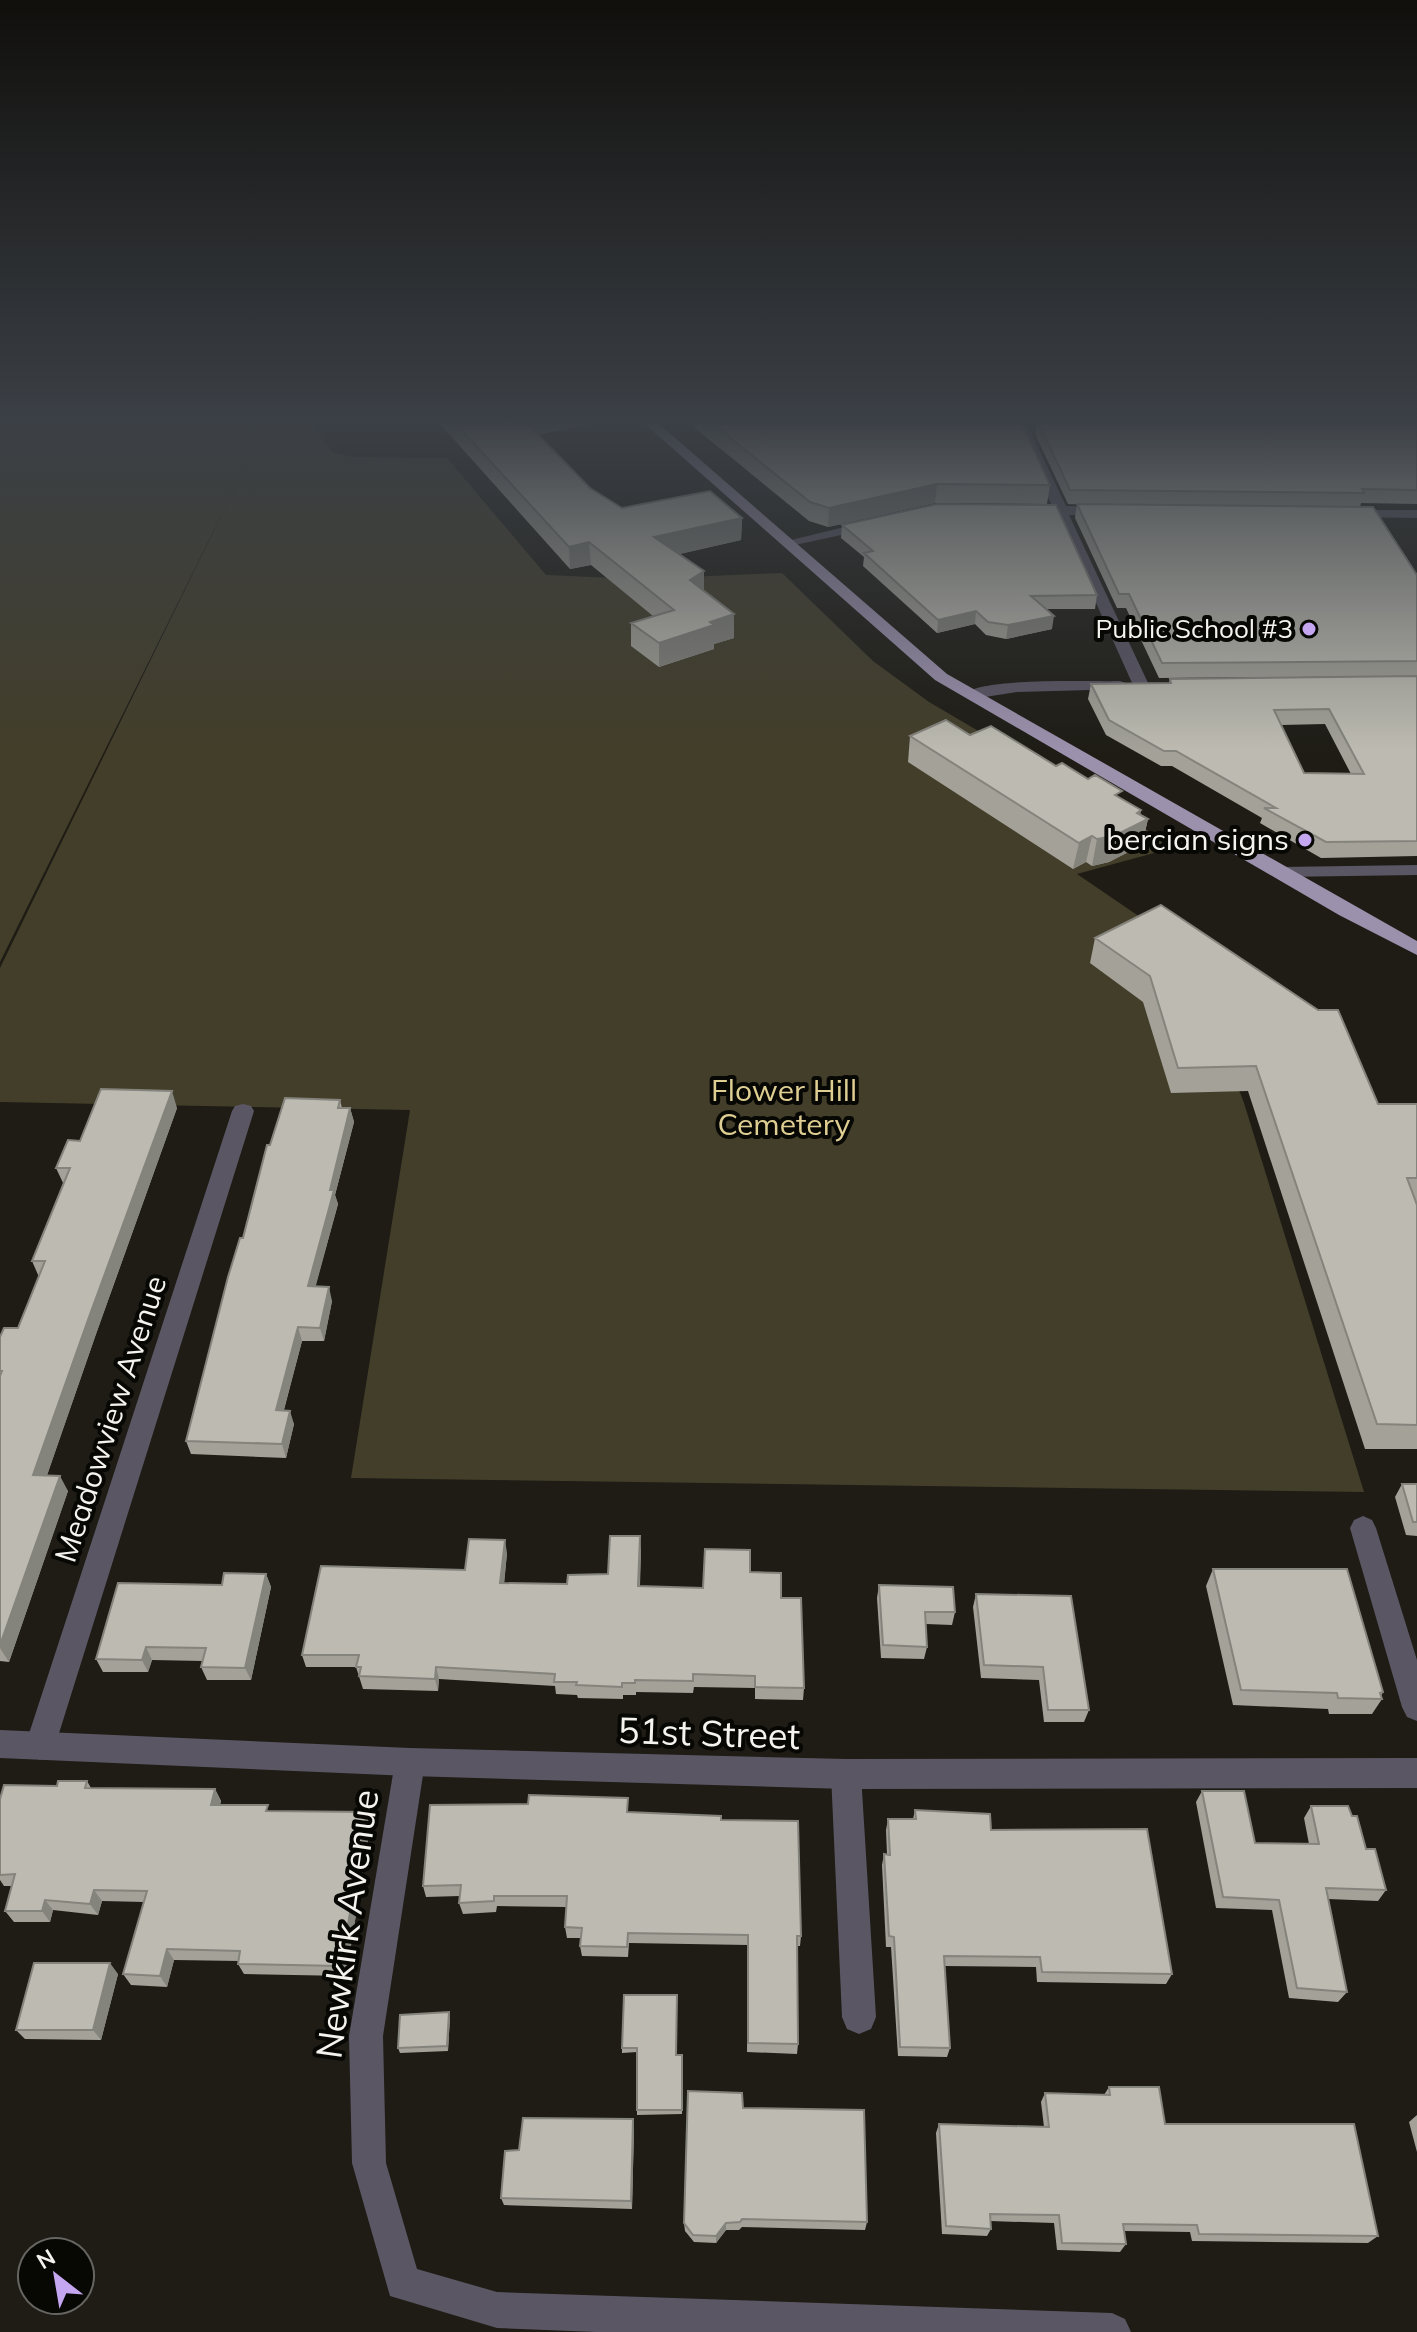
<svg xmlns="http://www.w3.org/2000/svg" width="1417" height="2332" viewBox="0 0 1417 2332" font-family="Mulish,sans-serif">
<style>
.green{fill:#433e2a}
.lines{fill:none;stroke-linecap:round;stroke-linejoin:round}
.minor{fill:#5b5664;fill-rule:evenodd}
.tertiary{fill:#5b5664;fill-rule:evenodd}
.primary{fill:#9c91ad;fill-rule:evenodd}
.wall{fill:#a3a198;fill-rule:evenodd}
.shaded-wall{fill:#84837c}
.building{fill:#bdbbb1;stroke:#84837c;stroke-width:2;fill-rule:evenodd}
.poi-dot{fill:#c5a7f1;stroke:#070704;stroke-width:3}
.labels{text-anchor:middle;stroke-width:8;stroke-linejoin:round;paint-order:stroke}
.far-poi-label{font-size:26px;fill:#f5f3ee;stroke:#070704;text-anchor:end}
.poi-label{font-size:30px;fill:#f5f3ee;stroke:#070704;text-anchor:end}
.park-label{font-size:30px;fill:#dece92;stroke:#070704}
.street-label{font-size:30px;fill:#f5f3ee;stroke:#070704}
.near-street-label{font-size:36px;fill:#f5f3ee;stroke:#070704}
</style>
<rect width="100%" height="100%" fill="#1e1c15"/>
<path class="green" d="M0,424H311L332,452L352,457L447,458L546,575L637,579L782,573L873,661L929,702L1176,847L1077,874L1307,1031L1217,1032L1244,1103L1364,1492L351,1478L410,1110L0,1102V968L250,457L0,962Z"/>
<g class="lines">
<path class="minor" d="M1015,424H1027L1066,506L1104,507L1111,511L1104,515H1069L1149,685L1147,688L1141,690L1133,685L1056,514H1030L1023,510L1030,506H1052Z
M1345,510H1417V518L1350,517L1343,513Z
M869,521L876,525L874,528L790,546L783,542Z
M1120,681L1126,683V689L1017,692L972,699L964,694C984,677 1089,682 1120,681Z
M1417,865V875L1280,877L1271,872L1280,867Z
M243,1104L251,1106L254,1111L55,1746L50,1756L40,1760L30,1756L25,1746L232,1111L235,1106Z
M1363,1516L1372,1520L1376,1528L1417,1660V1721L1407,1717L1402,1707L1350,1528L1354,1520Z
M410,1748L421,1752L425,1762L383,2036L386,2163L417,2269L497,2292L1112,2313L1125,2319L1131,2332H596L497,2328L390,2296L352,2163L349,2036L395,1762L399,1752Z
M846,1759L857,1764L861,1774L876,2017L871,2029L859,2034L847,2029L842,2017L831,1774L835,1764Z"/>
<path class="tertiary" d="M0,1730L410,1748L846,1759L1417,1758V1788L846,1789L410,1776L0,1758Z"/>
<path class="primary" d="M645,424H659L947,674L1417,941V955L1339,915L935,680Z"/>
</g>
<path class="wall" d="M440,424H587L538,435L590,488L622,508L742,518L741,540L679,554L704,571V591L734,614V638L714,644V649L659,667L631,646V623L653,616L591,565L570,569Z
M695,424H1022L1050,485L1047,504L935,503L828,527L809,521L695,428Z
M1037,424H1417V504L1361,503L1360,507L1068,504L1035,434Z
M1077,504L1417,575V676L1159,678L1126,608H1117L1075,518Z
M842,525L1097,595L1095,609H1046L1052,629L1006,639L986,635L975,624L937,633L863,566L864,557L841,538Z
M1417,676V856L1321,858L1260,823L1262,818L1172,766H1161L1106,735L1088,699L1091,684L1169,683L1170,679ZM1325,724L1351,774L1304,773L1281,725Z
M970,735L1056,766L1120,798L1141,810L1140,815L1148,819L1142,845L1109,862L1092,866L1086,862L1073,869L908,762L910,736Z
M1095,938L1378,1104H1417V1449H1365L1248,1091L1171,1093L1143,1002L1090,963Z
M340,1100L342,1108H350L354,1122L335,1195L338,1204L315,1287L332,1301L324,1341H302L284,1410L294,1424L286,1458L191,1454L186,1441L270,1145Z
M177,1108L96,1334L47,1475L68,1491L9,1662L0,1661V1337L18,1328L39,1277L32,1261L64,1185L56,1168L80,1141Z
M1402,1484H1417V1536L1406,1535L1395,1497Z
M641,1549L640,1586L703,1588L750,1572L781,1598L804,1688L803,1700L755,1699V1688L694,1687L693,1693L636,1692V1695H623V1699L578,1698L577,1695L556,1694L555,1686L439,1679L438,1691L363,1689L356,1667H306L302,1655L465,1570L507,1553L504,1583L567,1584L608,1574Z
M1213,1569L1383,1692L1381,1696L1382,1699L1372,1714H1329L1328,1709L1233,1705L1206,1586Z
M266,1574L271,1587L251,1680H207L201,1667L203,1661L152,1660L148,1672H103L96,1659L222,1585Z
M879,1585L955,1612L952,1625L926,1624L927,1647L924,1659L881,1658L877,1598Z
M976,1594L1089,1710L1084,1722H1044L1039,1680L981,1678L973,1607Z
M87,1781L91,1788L215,1789L221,1801L220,1805L371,1823L346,1976L244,1974L238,1964L239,1961L174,1960L167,1987L131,1985L123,1974L144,1902L102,1901L98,1915L53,1910L50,1922H14L5,1911L12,1886H4L0,1880V1799L57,1786Z
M1202,1791L1255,1843L1309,1844L1304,1818L1311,1806L1366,1849L1386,1890L1378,1901L1328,1899L1347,1992L1338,2002L1289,1998L1272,1910L1216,1908L1196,1802Z
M915,1810L991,1830L1172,1974L1166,1984L1037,1982L1036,1967L945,1966L950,2048L947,2057L898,2056L891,1947H886L882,1865L884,1854H887L886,1830L888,1819H913Z
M629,1812L721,1820L801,1936L800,1946H798V2044L797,2054L747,2052L748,1945L629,1943L628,1957L582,1956L580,1946L581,1938H567L565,1927L566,1907L497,1906L496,1912L463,1914L459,1903L460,1896L426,1897L423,1886Z
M118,1974L101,2040L25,2039L16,2030Z
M624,1995L676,2055H682V2114L637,2115V2052L622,2053V2048Z
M450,2017L448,2051L400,2053L398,2048Z
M1109,2087L1165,2124L1378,2236L1368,2243L1192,2241L1190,2232L1124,2231L1126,2244L1120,2252L1057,2250L1054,2223L990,2221L991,2229L987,2236L942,2234L936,2133L939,2124L1044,2127L1041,2102L1045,2093L1104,2095Z
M743,2108L867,2222L865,2230L742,2227L739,2230H726L716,2243L694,2242L685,2231L684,2223Z
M1417,2115V2152L1409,2122Z
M634,2128L632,2209L504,2205L501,2198L519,2150Z"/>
<path class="shaded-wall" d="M522,424H587L523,438Z
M937,484L935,503L828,527L829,508Z
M742,518L741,540L654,560V537Z
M589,542L591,565L570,569L569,547Z
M704,571V594L690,580Z
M976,611L975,624L937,633L938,620Z
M734,614V638L714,644V649L659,667V643L710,622Z
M1054,616L1052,629L1006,639L1008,625Z
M1141,810L1138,824L1148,819L1142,845L1109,862L1092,866L1097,839Z
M1092,836L1086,862L1073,869L1079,843Z
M172,1091L177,1108L96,1334L42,1490L33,1475L89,1317Z
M350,1108L354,1122L335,1195L338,1204L312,1300L308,1286Z
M329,1287L332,1301L324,1341L320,1328Z
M298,1327L302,1341L280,1424L276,1410Z
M290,1411L294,1424L286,1458L282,1444Z
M60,1476L68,1491L9,1662L0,1648V1645Z
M640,1536L641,1549L639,1599L638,1586Z
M505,1540L507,1553L503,1596L500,1583Z
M266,1574L271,1587L251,1680L245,1668Z
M146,1647L152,1660L148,1672L142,1660Z
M436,1667L439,1679L438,1691L435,1679Z
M215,1789L221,1801L217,1816L211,1805Z
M367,1812L371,1823L346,1976L341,1966Z
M94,1890L102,1901L98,1915L90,1904Z
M45,1900L53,1910L50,1922L42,1911Z
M167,1949L174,1960L167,1987L160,1976Z
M110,1963L118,1974L101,2040L93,2030Z
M449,2012L450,2017L448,2051L447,2046Z
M633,2119L634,2128L632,2209L631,2201Z
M726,2223V2230L716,2243V2236Z"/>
<path class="building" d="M456,424H528L590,488L622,508L710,491L742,518L654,537L704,571L690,580L734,614L710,622L714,625L659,643L631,623L674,610L589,542L569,547Z
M713,424H1022L1050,485L937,484L829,508L810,502Z
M1039,424H1417V490L1362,489L1364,493L1070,490Z
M937,504L1056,505L1097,595L1031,596L1054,616L1008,625L988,622L976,611L938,620L864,553L873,551L842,525Z
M1077,504L1373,507L1417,575V661L1162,663L1129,594H1119Z
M1417,676V841L1326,842L1264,808H1276L1176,751H1164L1109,720L1091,684L1171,683L1170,679ZM1329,709L1364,774L1304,773L1274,710Z
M946,720L970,735L991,726L1056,766L1062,763L1088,779L1095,775L1122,791L1115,795L1141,810L1137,813L1148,819L1114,836L1097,839L1092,836L1079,843L910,736Z
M1161,905L1318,1010H1338L1378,1104H1417V1178H1407L1417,1205V1425L1377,1424L1256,1066L1178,1068L1150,976L1095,938Z
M101,1089L172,1091L89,1317L33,1475L60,1476L0,1645V1376L2,1371H0V1337L4,1328H18L45,1261H32L70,1168H56L68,1140L80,1141Z
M285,1098L340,1100L338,1108H350L330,1190H334L308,1286L329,1287L320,1328L298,1327L276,1410L290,1411L282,1444L186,1441L228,1277L240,1238H243L267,1145H270Z
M1402,1484H1417V1522H1413Z
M610,1536H640L638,1586L703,1588L705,1549L750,1550V1572L781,1573V1598H801L804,1688L755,1687V1676L693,1674V1681L635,1680V1683H622V1687L576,1685L577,1682H554L555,1674L436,1667L435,1679L359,1676L361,1667H356L359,1655H302L321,1566L465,1570L469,1539L505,1540L500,1583L567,1584L568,1575L608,1574Z
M1213,1569H1347L1383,1692L1380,1693L1382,1699L1338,1698L1337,1693L1241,1690Z
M224,1573L266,1574L245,1668L201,1667L206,1648L146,1647L142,1660L96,1659L118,1583L222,1585Z
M879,1585L953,1587L955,1612H925L927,1647L883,1645Z
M976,1594L1071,1596L1089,1710H1048L1043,1667L984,1665Z
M58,1781H87L85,1788L215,1789L211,1805H268L266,1811L367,1812L341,1966L238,1964L240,1951L167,1949L160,1976L123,1974L147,1891L94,1890L90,1904L45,1900L42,1911H5L15,1874L0,1875V1799L4,1785L57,1786Z
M1202,1791H1244L1255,1843L1319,1844L1311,1806H1348L1352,1816H1357L1366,1849H1375L1386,1890L1326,1888L1347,1992L1297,1988L1279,1900L1223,1897Z
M529,1795L628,1798L627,1812L721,1816V1820L798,1821L801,1936H797L798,2044L748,2043V1935L628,1933L627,1947L580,1946L582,1928L565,1927L567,1896H494V1901L459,1903L461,1885L423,1886L430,1805L528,1804Z
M915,1810L990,1814L991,1830L1147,1829L1172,1974L1042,1972L1040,1957L944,1956L950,2048L900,2047L894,1937L889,1936L884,1854L890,1855L888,1819H916Z
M34,1963H110L93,2030H16Z
M624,1995H677L676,2055H682V2110H637V2048H622Z
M449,2012L447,2046L398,2048L400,2015Z
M1109,2087H1159L1165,2124H1354L1378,2236L1199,2234L1197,2225L1123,2224L1126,2244L1062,2243L1059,2215L990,2214L991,2229L946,2226L939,2124L1049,2127L1045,2093L1110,2095Z
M688,2091L742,2093L743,2108L864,2110L867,2222L742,2219L740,2222L726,2223L716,2236L693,2235L684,2223Z
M523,2118L633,2119L631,2201L501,2198L505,2151L519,2150Z"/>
<linearGradient id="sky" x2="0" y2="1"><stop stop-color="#100f0c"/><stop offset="0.56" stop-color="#3b4046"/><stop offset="1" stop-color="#3b4046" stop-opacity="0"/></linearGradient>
<rect width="1417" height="751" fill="url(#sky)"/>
<g class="poi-dot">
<circle cx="1309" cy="629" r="8"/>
<circle cx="1305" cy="840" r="8"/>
</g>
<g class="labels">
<g class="far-poi-label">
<text x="1293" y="638">Public School #3</text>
</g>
<g class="poi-label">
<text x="1289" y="850">bercian signs</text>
</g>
<g class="park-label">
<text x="784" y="1101">Flower Hill<tspan x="784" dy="34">Cemetery</tspan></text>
</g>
<g class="street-label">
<text transform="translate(111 1419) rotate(-72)" y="10">Meadowview Avenue</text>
</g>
<g class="near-street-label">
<text transform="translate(709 1733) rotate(2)" y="13">51st Street</text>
<text transform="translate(347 1924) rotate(-82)" y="13">Newkirk Avenue</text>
</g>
</g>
<g transform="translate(56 2276) rotate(329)"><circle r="38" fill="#070704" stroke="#666562" stroke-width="2"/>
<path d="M0-6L14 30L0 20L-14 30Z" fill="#c5a7f1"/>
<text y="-12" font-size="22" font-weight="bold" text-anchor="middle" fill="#f5f3ee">N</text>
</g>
</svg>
